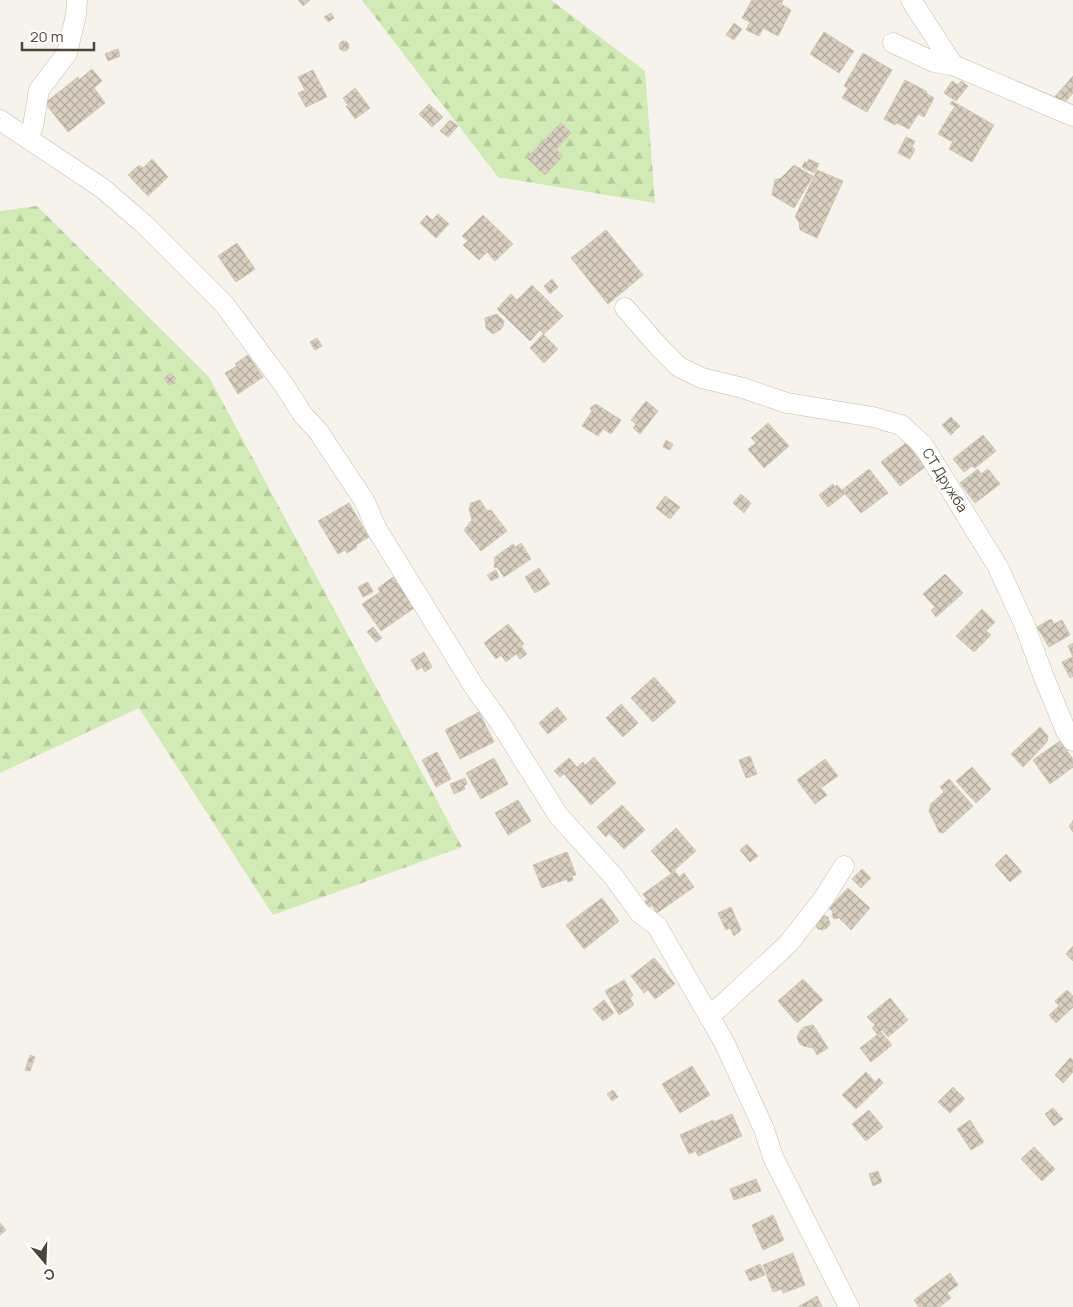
<svg xmlns="http://www.w3.org/2000/svg" width="1073" height="1307" viewBox="0 0 1073 1307" font-family="Manrope,sans-serif">
<style>
.forest{fill:url(#forest-firs)}
.building{fill:url(#building-cross-hatch);stroke:#d3c7b4}
.lines{fill:none;stroke-linecap:round;stroke-linejoin:round}
.street-casing{stroke:#c2bbae;stroke-width:21}
.street{stroke:#fff;stroke-width:20}
.labels{text-anchor:middle;stroke-width:5;stroke-linejoin:round;paint-order:stroke}
.street-label{font-size:14px;fill:#4b4439;stroke:#fff}
</style>
<defs>
<pattern id="forest-firs" width="22" height="20" patternUnits="userSpaceOnUse" patternTransform="scale(1.25)"><rect width="22" height="20" fill="#d2eab5"/><path d="M5 1l3.5 6h-7zM16 11l3.5 6h-7z" fill="#b6ca9c"/></pattern>
<pattern id="building-cross-hatch" width="8" height="8" patternUnits="userSpaceOnUse" patternTransform="scale(1.25)"><rect width="8" height="8" fill="#d8cfc1"/><path d="M0 0l8 8M0 8l8-8" fill="none" stroke="#b1aa9e"/></pattern>
</defs>
<rect width="100%" height="100%" fill="#f6f3ec"/>
<path class="forest" d="M362,0H551L645,71L655,203L498,177Z
M37,206L209,377L462,847L273,915L139,708L0,773V211Z"/>
<path class="building" d="M298,0H310L303,6Z
M752,0H783L781,4L791,10L778,36L763,28L759,36L746,30L750,22L742,18Z
M331,13L334,18L328,22L324,17Z
M734,23L742,29L734,40L726,35Z
M824,32L854,51L839,73L810,54Z
M339 46a5 5 0 1 1 10 0a5 5 0 1 1-10 0Z
M118,49L120,56L108,61L105,54Z
M863,53L892,70L867,112L842,98L848,88L844,86Z
M92,69L102,81L94,88L105,103L68,132L45,103L78,77L79,80Z
M313,70L327,97L306,107L298,93L305,90L298,77Z
M1073,76V93L1061,107L1053,99Z
M905,80L926,91L927,94L934,98L924,117L918,114L909,129L897,123L895,125L884,119Z
M952,81L958,85L961,81L968,86L956,101L944,93Z
M355,88L370,108L355,119L346,106L348,105L343,98Z
M952,101L994,125L972,162L949,149L953,142L938,134L955,106L950,104Z
M429,104L443,117L432,127L419,114Z
M450,120L458,126L448,137L440,131Z
M561,123L571,133L556,149L563,156L545,175L527,158Z
M906,137L915,141L912,147L915,149L910,159L898,153Z
M152,159L168,177L148,196L128,175L139,165L143,168Z
M809,159L819,164L814,173L802,167L805,161L807,163Z
M794,165L813,176L794,208L772,195L775,180L781,178Z
M817,170L843,181L817,238L800,230L799,222L795,217Z
M438,214L449,224L436,238L420,223L427,215L432,220Z
M483,215L513,244L495,261L487,252L479,260L463,245L468,241L462,236Z
M606,230L643,275L608,304L571,258Z
M237,243L255,269L236,282L218,256Z
M552,279L558,287L550,294L544,286Z
M532,285L563,316L544,334L540,330L530,341L497,309L511,294L517,300Z
M497,314L504,321L503,326L500,330L493,334L486,328L485,318Z
M543,334L558,349L544,363L530,348Z
M317,338L322,346L315,350L310,342Z
M248,355L263,377L238,394L225,373L237,366L235,364Z
M171,373L176,379L169,385L164,378Z
M646,401L658,411L640,434L633,428L636,424L631,420Z
M596,404L621,420L611,434L603,429L598,436L582,426L592,411L590,408Z
M951,417L960,426L951,435L942,425Z
M768,423L789,446L764,468L748,449L756,443L751,438Z
M983,435L996,451L975,468L972,466L964,472L953,459Z
M666,440L673,444L670,450L663,447Z
M906,443L925,467L900,486L881,462Z
M869,469L888,493L861,513L842,490Z
M978,469L981,474L988,469L1000,484L975,503L960,483Z
M833,484L835,487L837,485L845,494L828,507L819,495Z
M741,494L751,503L744,513L733,503Z
M665,496L680,507L670,519L656,508Z
M480,500L487,511L491,510L507,531L481,551L464,530L472,520L469,509L471,503Z
M349,503L369,537L356,545L357,547L347,553L345,550L338,554L318,521Z
M521,543L531,559L504,577L497,567L494,568L495,557L513,544L515,547Z
M539,568L550,584L535,593L525,577Z
M496,570L499,577L491,581L487,575Z
M945,574L963,593L936,617L931,610L935,607L923,594Z
M393,577L414,608L381,631L362,604L380,592L378,588Z
M368,582L373,592L363,597L358,587Z
M982,609L995,622L986,631L991,635L974,652L956,636Z
M1051,619L1054,624L1062,620L1070,635L1049,647L1037,627Z
M508,624L524,644L521,646L527,654L520,659L516,654L506,662L501,655L496,659L484,643Z
M373,627L382,638L376,642L367,632Z
M1073,643V657L1068,646Z
M424,652L432,667L425,672L422,667L417,670L411,660Z
M1073,657V676L1070,678L1062,662Z
M654,677L676,702L653,722L631,698Z
M621,704L638,723L623,737L606,718Z
M557,707L567,719L548,734L539,723Z
M479,712L494,742L460,759L445,730Z
M1040,727L1048,736L1047,742L1023,767L1011,754Z
M1060,741L1073,759V767L1050,784L1033,760Z
M437,752L451,779L436,787L422,760Z
M750,756L757,774L746,778L739,760Z
M594,757L616,783L591,805L564,774L560,777L554,771L569,758L577,767L583,762L585,765Z
M494,758L508,784L481,799L466,773Z
M825,759L838,776L821,788L827,795L815,804L797,780Z
M972,767L991,789L976,803L956,781Z
M465,778L467,784L464,786L465,789L454,794L450,784Z
M949,779L973,806L943,833L939,832L929,811L931,804L944,792L940,787Z
M518,800L531,821L508,835L495,813Z
M622,805L645,830L624,849L609,833L606,837L597,827Z
M1073,821V820V832L1069,826Z
M676,828L696,851L671,873L651,851Z
M747,844L758,856L750,862L740,850Z
M567,852L576,875L572,876L573,880L568,882L567,879L542,888L533,865Z
M1006,854L1022,872L1010,882L995,865Z
M862,869L871,878L861,888L852,879Z
M675,871L679,877L684,873L694,887L657,913L652,905L646,909L642,903L647,900L643,894Z
M848,888L870,908L851,930L839,918L834,919L832,916L833,912L829,908Z
M602,898L619,921L584,949L566,925Z
M731,907L741,930L734,936L730,928L726,930L718,913Z
M823,915L828,917L830,924L827,928L822,930L818,929L815,924Z
M1073,946V961L1066,954Z
M654,958L675,984L655,999L648,990L644,993L631,976Z
M803,979L823,1000L797,1023L778,1001Z
M624,980L633,995L630,998L634,1005L619,1015L605,991Z
M1067,990L1073,996V1007L1056,1023L1049,1015L1059,1006L1055,1001Z
M890,998L908,1020L888,1037L882,1030L877,1034L872,1028L875,1025L867,1017Z
M604,1000L614,1013L603,1021L593,1009Z
M813,1025L828,1048L817,1055L813,1048L803,1046L799,1043L797,1037L800,1031L804,1027Z
M881,1032L892,1045L871,1062L860,1048Z
M30,1055L35,1057L30,1071L25,1070Z
M1070,1058L1073,1060V1072L1063,1083L1055,1075Z
M692,1066L710,1095L680,1113L662,1084Z
M866,1072L875,1082L879,1078L883,1083L856,1109L842,1095Z
M953,1087L965,1099L950,1113L938,1102Z
M613,1090L618,1097L612,1101L607,1094Z
M1053,1108L1063,1119L1054,1126L1045,1114Z
M869,1110L883,1127L866,1141L852,1124Z
M732,1114L742,1136L698,1156L696,1151L689,1154L680,1135L713,1120L714,1122Z
M970,1120L984,1142L971,1150L957,1129Z
M1034,1147L1055,1169L1042,1181L1021,1159Z
M878,1171L882,1182L873,1186L869,1174Z
M756,1179L761,1191L734,1200L730,1189Z
M773,1215L784,1240L763,1250L752,1225Z
M0,1223L6,1230L0,1235Z
M793,1253L805,1285L783,1293L782,1289L773,1292L763,1265Z
M760,1264L765,1275L750,1281L745,1271Z
M950,1273L958,1285L947,1293L951,1298L939,1307H919L914,1300Z
M817,1296L822,1307H798Z"/>
<g class="lines">
<defs>
<path id="street" d="M911,0L953,65L1073,116
M893,43L934,62L953,65
M0,120L102,188L144,224L224,304L284,385L303,415L318,431L365,502L376,528L475,688L499,721L558,815L613,876L640,913L657,926L724,1042L764,1129L773,1157L849,1307
M28,139L33,126L39,90L67,53L76,15L77,0
M625,308L659,347L679,367L702,378L743,388L787,403L873,417L901,425L923,445L998,567L1025,626L1043,675L1066,731L1073,741
M709,1017L788,944L824,898L844,866"/>
</defs>
<use href="#street" class="street-casing"/>
<use href="#street" class="street"/>
</g>
<g class="labels">
<g class="street-label">
<text transform="translate(945 480) rotate(58)" y="5">СТ Дружба</text>
</g>
</g>
<g transform="translate(45 1262) rotate(161)" stroke="#ffffff" stroke-width="4" paint-order="stroke">
<path d="M0-4L9 19L0 12L-9 19Z" fill="#4b4439"/>
<text y="-8" font-size="14" font-weight="bold" text-anchor="middle" fill="#4b4439">С</text>
</g>
<path d="M22 42v8h72v-8" fill="none" stroke="#4b4439" stroke-width="2.5"/>
<text x="30" y="42" font-size="15" fill="#4b4439" stroke="#ffffff" stroke-width="4" paint-order="stroke">20 m</text>
</svg>
